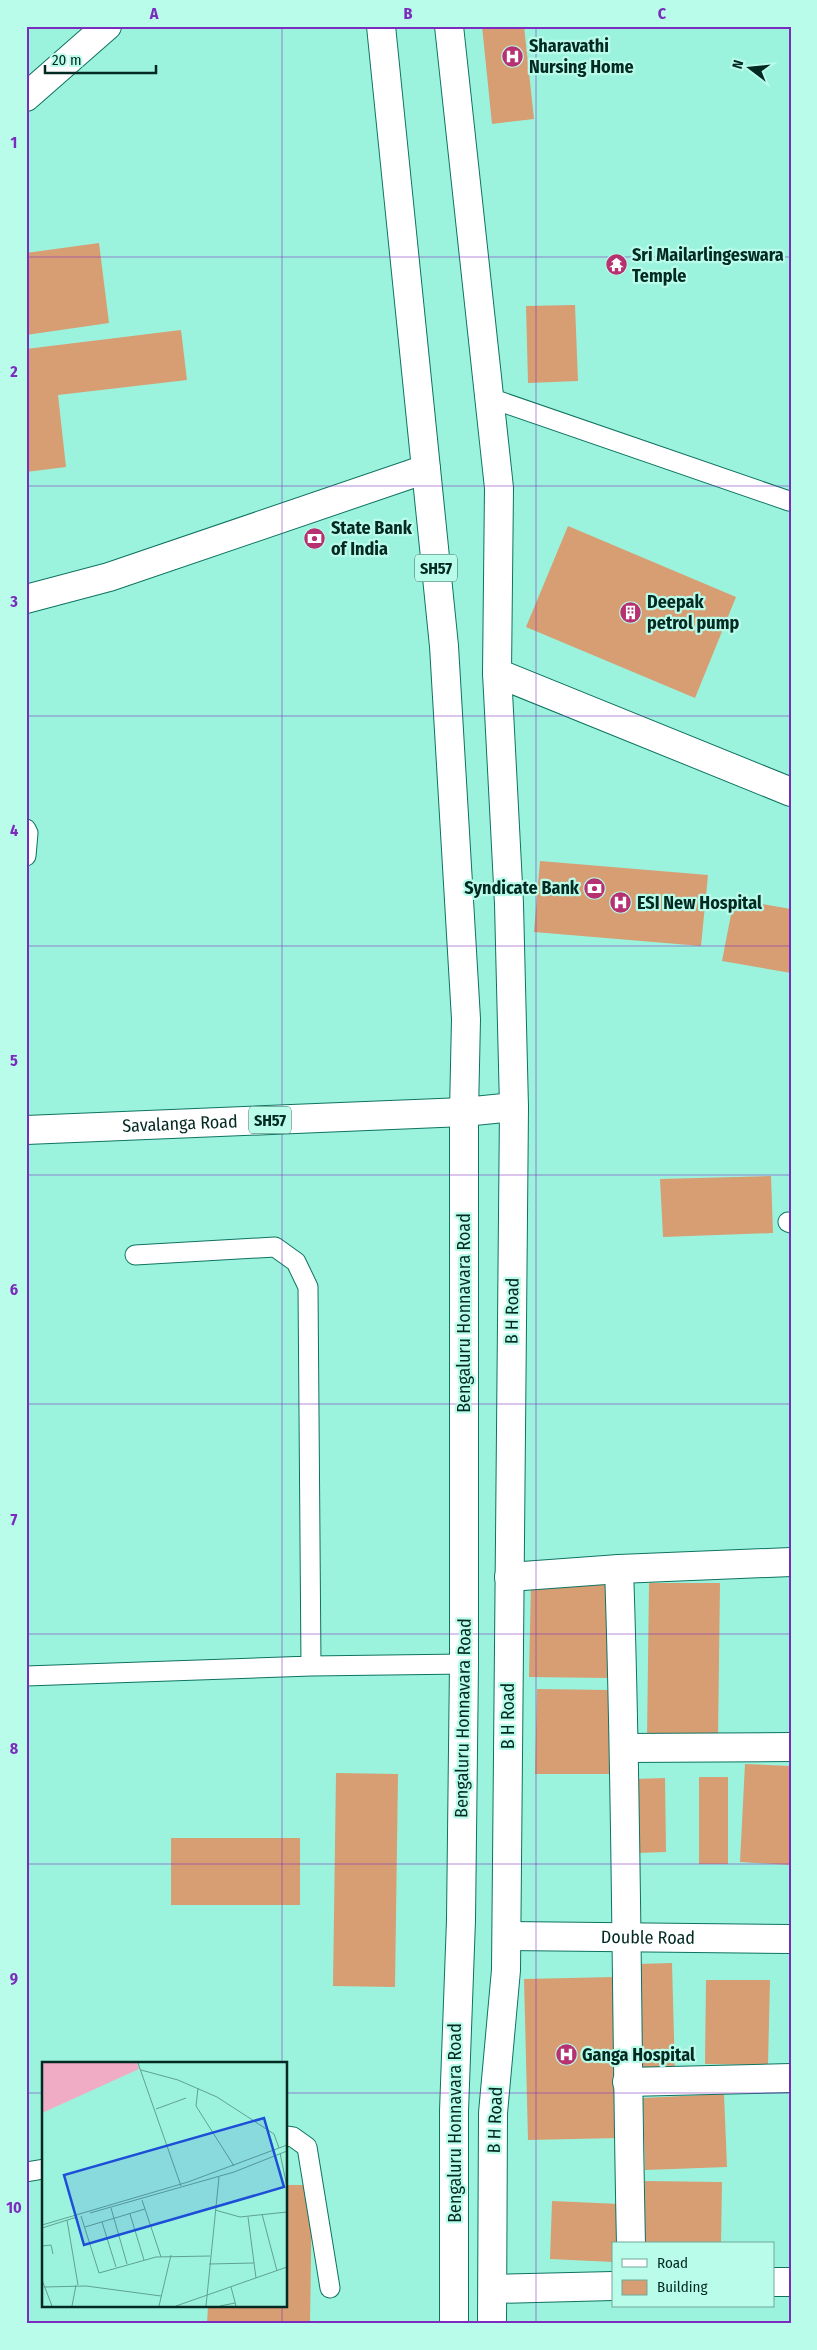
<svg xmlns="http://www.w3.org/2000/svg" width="817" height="2350" viewBox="0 0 817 2350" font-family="'Fira Sans Condensed',sans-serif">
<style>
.building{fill:#d79d73}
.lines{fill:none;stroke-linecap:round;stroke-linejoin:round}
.lane-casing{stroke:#0e7361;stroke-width:21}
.street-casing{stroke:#0e7361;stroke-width:30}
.primary-casing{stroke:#0e7361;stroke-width:30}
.lane{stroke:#fff;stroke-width:19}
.street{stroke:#fff;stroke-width:28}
.primary{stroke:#fff;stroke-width:28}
.grid{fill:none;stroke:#7b2cbf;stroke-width:1;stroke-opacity:0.55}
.labels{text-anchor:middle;stroke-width:4.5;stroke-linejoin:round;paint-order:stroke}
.shield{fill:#b9fcea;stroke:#39685e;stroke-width:1}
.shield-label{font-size:16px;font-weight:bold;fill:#022922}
.poi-label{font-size:18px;font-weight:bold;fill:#022922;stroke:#b9fcea;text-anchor:start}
.street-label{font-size:18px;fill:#022922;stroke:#b9fcea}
.inset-road{fill:none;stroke:#5ea292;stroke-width:1}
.view{fill:#1d4ed8;fill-opacity:0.15;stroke:#1d4ed8;stroke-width:2.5}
.inset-edge{fill:none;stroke:#022922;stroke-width:2.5}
.neatline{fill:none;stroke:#7b2cbf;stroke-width:2}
.grid-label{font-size:16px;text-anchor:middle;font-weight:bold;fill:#7b2cbf}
</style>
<rect width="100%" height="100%" fill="#9cf3dd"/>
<path class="building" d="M482,26H524L534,119L492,124Z
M99,243L109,323L26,335V253Z
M575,305L578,381L528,383L526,306Z
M181,330L187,380L58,395L66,467L26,472V349Z
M568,526L736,597L695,698L526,627Z
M540,861L708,875L701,946L534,932Z
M734,899L791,909V973L722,961Z
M771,1176L773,1233L663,1237L660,1179Z
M531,1581L608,1583L607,1678L529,1677Z
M649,1583H720L718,1739H647Z
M537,1689L610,1690L609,1774H535Z
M745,1764L791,1766V1865L740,1862Z
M336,1773L398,1774L395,1987L333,1986Z
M699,1777H728V1864H699Z
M665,1778L666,1852L636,1853L634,1779Z
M171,1838H300V1905H171Z
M672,1963L675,2074L641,2075L638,1964Z
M615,1977L619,2138L528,2140L524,1979Z
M706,1980H770L768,2065L705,2064Z
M724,2094L727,2167L645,2170L643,2098Z
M645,2181L722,2182L721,2244H643Z
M286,2185H312L310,2324H207L208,2306H286Z
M552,2201L620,2204L618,2244H613V2262L550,2259Z"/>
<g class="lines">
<defs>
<path id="lane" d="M490,398L789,501
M26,829L28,833L26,856
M788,1222L791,1223
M135,1255L275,1247L296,1262L308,1287L311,1666
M26,1676L311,1666L464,1664
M286,2136L293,2137L307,2147L330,2288
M26,2172L44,2169"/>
<g id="street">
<path d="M26,97L107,26"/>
<path d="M26,599L109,577L426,469"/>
<path d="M497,673L791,792"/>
<path d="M619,1569C627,1794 626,2019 631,2244"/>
<path d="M509,1577L619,1569L791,1562"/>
<path d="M625,1748L791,1747"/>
<path id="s1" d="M507,1936L791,1939"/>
<path d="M627,2082L791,2078"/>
<path d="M773,2282H791"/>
<path d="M493,2289L613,2286"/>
</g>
<g id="primary">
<path d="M381,26L444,646L466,1019L464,1112V1664L461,1920L454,2111V2324"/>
<path d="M449,26L499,488L497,673L509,904L514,1107L506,1970L493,2113L492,2324"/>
<path id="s2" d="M26,1130L464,1112L514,1107"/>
</g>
</defs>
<use href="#lane" class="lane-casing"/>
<use href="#street" class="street-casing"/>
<use href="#primary" class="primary-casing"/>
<use href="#lane" class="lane"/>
<use href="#street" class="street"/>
<use href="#primary" class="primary"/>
</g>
<path class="grid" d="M282,26V2064M536,26V2324M26,257H791M26,486H791M26,716H791M26,946H791M26,1175H791M26,1404H791M26,1634H791M26,1864H791M26,2093H44M286,2093H791M282,2306V2324"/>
<defs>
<symbol id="hospital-disc" viewBox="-11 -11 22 22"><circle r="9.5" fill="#b73070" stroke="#b9fcea"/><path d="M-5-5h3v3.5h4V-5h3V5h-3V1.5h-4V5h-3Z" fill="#fff"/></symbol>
<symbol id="temple-disc" viewBox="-11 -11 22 22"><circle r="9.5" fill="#b73070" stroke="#b9fcea"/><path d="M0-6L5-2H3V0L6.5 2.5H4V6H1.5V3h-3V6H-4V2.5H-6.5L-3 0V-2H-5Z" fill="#fff"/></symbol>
<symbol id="bank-disc" viewBox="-11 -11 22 22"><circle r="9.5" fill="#b73070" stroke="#b9fcea"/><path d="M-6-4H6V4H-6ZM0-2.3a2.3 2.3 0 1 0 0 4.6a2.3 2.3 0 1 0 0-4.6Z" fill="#fff"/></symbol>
<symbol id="building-disc" viewBox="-11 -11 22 22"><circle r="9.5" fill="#b73070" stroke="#b9fcea"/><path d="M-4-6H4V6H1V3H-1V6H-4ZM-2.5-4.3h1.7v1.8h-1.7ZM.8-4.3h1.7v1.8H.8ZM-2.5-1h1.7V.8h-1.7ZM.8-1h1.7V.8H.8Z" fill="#fff"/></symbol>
</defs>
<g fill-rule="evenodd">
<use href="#hospital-disc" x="500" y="44" width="25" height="25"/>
<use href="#temple-disc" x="604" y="252" width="25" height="25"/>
<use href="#bank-disc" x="302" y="526" width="25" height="25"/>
<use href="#building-disc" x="618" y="600" width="25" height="25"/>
<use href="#bank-disc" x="582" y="876" width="25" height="25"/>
<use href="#hospital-disc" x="608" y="890" width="25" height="25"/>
<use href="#hospital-disc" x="554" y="2042" width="25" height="25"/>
</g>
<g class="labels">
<g class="shield">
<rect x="415" y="554.5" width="42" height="27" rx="4"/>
<rect x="249" y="1106.5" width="42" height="27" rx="4"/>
</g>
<g class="shield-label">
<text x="436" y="574">SH57</text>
<text x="270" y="1126">SH57</text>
</g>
<g class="poi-label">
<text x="529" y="52">Sharavathi<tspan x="529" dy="21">Nursing Home</tspan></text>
<text x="632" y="261">Sri Mailarlingeswara<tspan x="632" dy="21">Temple</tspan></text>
<text x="331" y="534">State Bank<tspan x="331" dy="21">of India</tspan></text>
<text x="647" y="608">Deepak<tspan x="647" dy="21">petrol pump</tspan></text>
<text x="579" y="894" text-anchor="end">Syndicate Bank</text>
<text x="637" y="909">ESI New Hospital</text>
<text x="582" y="2061">Ganga Hospital</text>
</g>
<g class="street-label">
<text dy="6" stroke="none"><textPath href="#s2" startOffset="154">Savalanga Road</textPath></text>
<text transform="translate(512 1311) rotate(-89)" y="6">B H Road</text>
<text transform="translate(464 1313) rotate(-90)" y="6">Bengaluru Honnavara Road</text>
<text transform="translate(508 1716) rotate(-90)" y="6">B H Road</text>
<text transform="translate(463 1718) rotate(-89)" y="6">Bengaluru Honnavara Road</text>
<text dy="6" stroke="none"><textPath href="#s1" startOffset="141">Double Road</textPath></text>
<text transform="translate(495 2120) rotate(-88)" y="6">B H Road</text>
<text transform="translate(455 2123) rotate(-90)" y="6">Bengaluru Honnavara Road</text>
</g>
</g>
<g transform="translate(42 2062)">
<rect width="245" height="245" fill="#9cf3dd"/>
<path d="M0,1H95L97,7L0,51Z" fill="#f0acc4"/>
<path class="inset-road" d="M96,1L139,124M99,8L136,18L175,35L232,72L237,86M156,26L154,44L192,104M114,47L144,36M238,91L245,125M100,138L119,195M69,146L85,202M173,148L198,155L245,150M48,151L192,110L245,89M88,152L102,198M220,152L235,209M39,154L57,211L114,195L168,194M206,155L214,216M25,158L36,223M60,160L74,205M0,163L146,120L245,83M43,165L103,147M0,166L35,155M0,184L9,183L11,192M167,202L212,201M0,218L10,244M2,225L44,224L119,234M189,225L194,244M30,244L34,223M117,244L129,193M134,244L245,205M164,244L177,115M178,244L193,241"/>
<path class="view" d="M222,56L242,125L42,183L22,113Z"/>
<rect width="245" height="245" class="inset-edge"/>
</g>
<rect width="817" height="2350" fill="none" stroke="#b9fcea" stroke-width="55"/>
<rect x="612" y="2242" width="162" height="65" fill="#b9fcea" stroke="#70a89a"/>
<rect x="622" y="2259" width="25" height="8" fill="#ffffff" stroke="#70a89a"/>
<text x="657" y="2268" font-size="15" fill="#022922">Road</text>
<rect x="622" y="2280" width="25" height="15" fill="#d79d73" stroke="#70a89a"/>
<text x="657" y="2292" font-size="15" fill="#022922">Building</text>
<g transform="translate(750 68) rotate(286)" stroke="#b9fcea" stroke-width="4" paint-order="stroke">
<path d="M0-4L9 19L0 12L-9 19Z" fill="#022922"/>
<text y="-8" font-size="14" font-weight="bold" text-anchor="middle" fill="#022922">N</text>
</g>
<path d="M45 65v8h111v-8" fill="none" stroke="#022922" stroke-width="2.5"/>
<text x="52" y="65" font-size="15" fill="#022922" stroke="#b9fcea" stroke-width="4" paint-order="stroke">20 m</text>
<rect x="28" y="28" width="762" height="2294" class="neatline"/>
<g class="grid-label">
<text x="154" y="19">A</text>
<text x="408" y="19">B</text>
<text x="662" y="19">C</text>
<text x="14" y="148">1</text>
<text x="14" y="377">2</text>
<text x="14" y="607">3</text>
<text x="14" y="836">4</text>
<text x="14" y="1066">5</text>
<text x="14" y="1295">6</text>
<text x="14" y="1525">7</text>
<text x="14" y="1754">8</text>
<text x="14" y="1984">9</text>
<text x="14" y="2213">10</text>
</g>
</svg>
